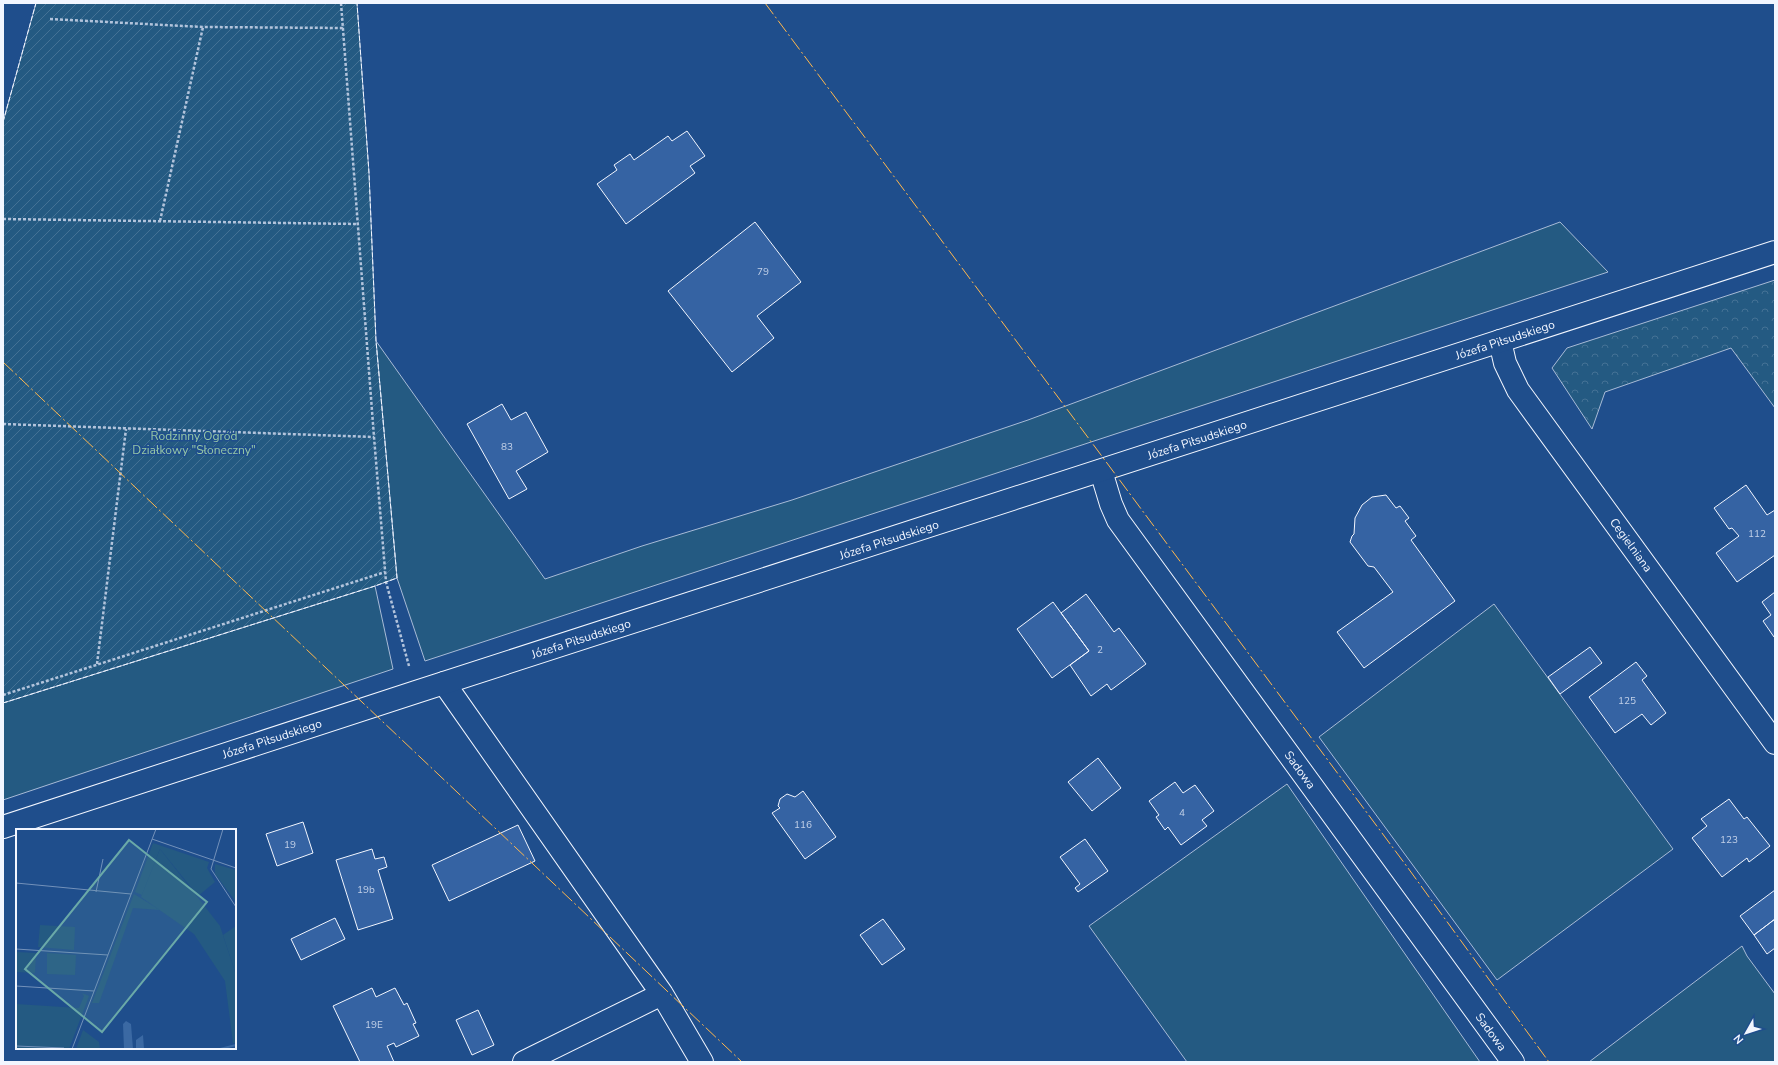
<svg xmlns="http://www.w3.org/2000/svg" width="1778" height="1065" viewBox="0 0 1778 1065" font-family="'Nunito Sans',sans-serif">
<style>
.grass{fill:#245a82;stroke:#a8bbd7}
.forest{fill:url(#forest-crowns);stroke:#a8bbd7}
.garden{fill:url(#garden-furrows);stroke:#a8bbd7}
.building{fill:#3563a3;stroke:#f2f6ff}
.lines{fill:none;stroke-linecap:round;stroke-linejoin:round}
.minor-casing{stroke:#f2f6ff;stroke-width:24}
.major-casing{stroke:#f2f6ff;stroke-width:24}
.path{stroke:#b3c4dc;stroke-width:2.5;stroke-dasharray:3 2;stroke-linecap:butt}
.minor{stroke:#1f4e8c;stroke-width:22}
.major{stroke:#1f4e8c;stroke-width:22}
.fence{stroke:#f2f6ff;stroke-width:1;stroke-dasharray:5 2;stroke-linecap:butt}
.power{stroke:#ffb74d;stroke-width:1;stroke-dasharray:14 3 2 3;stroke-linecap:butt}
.labels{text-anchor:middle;stroke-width:3;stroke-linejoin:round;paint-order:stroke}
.number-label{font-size:10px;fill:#c3d1e8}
.street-label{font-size:12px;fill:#f2f6ff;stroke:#1f4e8c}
.park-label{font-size:12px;fill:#97c8a6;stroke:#1f4e8c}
.inset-river{fill:none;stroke:#3b69a3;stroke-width:2}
.inset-road{fill:none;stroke:#7391ba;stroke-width:1}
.view{fill:#6aa9a8;fill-opacity:0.15;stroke:#6aa9a8;stroke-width:2}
.inset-edge{fill:none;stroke:#f2f6ff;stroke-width:2}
</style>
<defs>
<pattern id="forest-crowns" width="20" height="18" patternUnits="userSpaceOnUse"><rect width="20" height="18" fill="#245a82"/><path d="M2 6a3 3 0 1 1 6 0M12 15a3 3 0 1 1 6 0" fill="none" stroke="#447295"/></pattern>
<pattern id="garden-furrows" width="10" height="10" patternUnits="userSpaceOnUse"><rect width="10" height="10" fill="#245a82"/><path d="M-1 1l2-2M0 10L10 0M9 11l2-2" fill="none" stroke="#447295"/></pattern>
</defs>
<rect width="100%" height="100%" fill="#1f4e8c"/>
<path class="grass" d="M1560,222L1608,272L425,661L397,578L376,341L545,579L642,546L792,500L1028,420Z
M375,586L393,669L3,800V703Z
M1494,604L1673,849L1497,980L1319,737Z
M1287,784L1480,1062H1187L1089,926Z
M1742,946L1747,956L1775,994V1062H1589Z"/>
<path class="forest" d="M1775,280V408L1731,348L1605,392L1592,429L1552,368L1567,348Z"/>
<path class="garden" d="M36,3H357L369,173L376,341L397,578L375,586L3,703V122Z"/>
<path class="building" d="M687,131L705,156L690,166L695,173L626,224L597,184L617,170L614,165L630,154L634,160L668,136L672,141Z
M755,222L801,282L757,316L774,338L732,372L668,291Z
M502,404L511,420L526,412L548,452L516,471L527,489L509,499L467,424Z
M1746,485L1767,515L1775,510V555L1737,582L1716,553L1739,536L1732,528L1729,529L1714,508Z
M1386,495L1396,508L1400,506L1409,518L1405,521L1416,536L1411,540L1455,601L1364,668L1337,632L1393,592L1374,567L1368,566L1350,542L1352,536L1354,534L1355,518L1362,505L1372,497Z
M1775,592V636L1774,637L1763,621L1771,615L1762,602Z
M1086,594L1114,632L1119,628L1146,664L1111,690L1107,684L1091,696L1070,665L1089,651L1061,613Z
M1053,602L1089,651L1052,678L1017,629Z
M1590,647L1602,663L1560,694L1548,677Z
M1636,662L1647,676L1642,680L1666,713L1651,725L1642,714L1615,733L1589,697Z
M1098,758L1121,788L1092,811L1068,782Z
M1175,782L1183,793L1195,785L1214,811L1202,820L1207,826L1181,845L1168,827L1165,830L1156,817L1159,815L1149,801Z
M803,791L836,837L805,859L772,813L780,808L778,806L780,799L787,794L795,797Z
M1729,799L1744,819L1747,817L1770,846L1749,862L1747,858L1722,877L1692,838L1707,826L1701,819Z
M303,822L313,853L277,866L266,834Z
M518,825L535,861L449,901L432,865Z
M1085,839L1108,871L1078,892L1075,888L1080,884L1060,857Z
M372,849L375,859L384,857L387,867L378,870L393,919L358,930L336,860Z
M1775,890V919L1754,935L1740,916Z
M335,918L345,939L301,960L291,939Z
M883,919L905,949L882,965L860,935Z
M1775,919V948L1767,954L1754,935Z
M372,988L376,997L395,988L404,1005L407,1003L416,1023L413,1024L419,1036L396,1047L394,1043L387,1046L394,1062H360L333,1006Z
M478,1010L494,1045L472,1055L456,1020Z"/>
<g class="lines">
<defs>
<path id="minor" d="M1500,341L1505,363L1518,390L1775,743
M1101,471L1111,504L1118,520L1513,1062
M444,683L662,994L702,1062
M524,1062L662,994"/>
<path id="major" d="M3,827L416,692L1775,252"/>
</defs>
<use href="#minor" class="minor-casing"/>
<use href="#major" class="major-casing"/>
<path class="path" d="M341,3L374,437L386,582L409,666
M50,19L203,27L343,28
M3,219L357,224
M160,221L203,27
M3,424L374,437
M97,664L126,429
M3,695L385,572"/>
<use href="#minor" class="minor"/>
<use href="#major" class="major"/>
<path class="fence" d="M3,122L36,3
M3,703L375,586L397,578L376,341L369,173L357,3"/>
<path class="power" d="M765,3L1408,868L1549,1062
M3,362L742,1062"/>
</g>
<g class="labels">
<g class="number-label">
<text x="763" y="275">79</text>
<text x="507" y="450">83</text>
<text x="1757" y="537">112</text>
<text x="1100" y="653">2</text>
<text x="1627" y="704">125</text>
<text x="1182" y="816">4</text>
<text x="803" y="828">116</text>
<text x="1729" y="843">123</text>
<text x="290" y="848">19</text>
<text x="366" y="893">19b</text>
<text x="374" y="1028">19E</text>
</g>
<g class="street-label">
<text transform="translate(1505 340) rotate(-18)" y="4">Józefa Piłsudskiego</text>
<text transform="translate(1197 440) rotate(-18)" y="4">Józefa Piłsudskiego</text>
<text transform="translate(889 540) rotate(-18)" y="4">Józefa Piłsudskiego</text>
<text transform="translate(1631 545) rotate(54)" y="4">Cegielniana</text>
<text transform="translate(581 639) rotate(-18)" y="4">Józefa Piłsudskiego</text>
<text transform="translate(272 739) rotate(-18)" y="4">Józefa Piłsudskiego</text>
<text transform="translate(1300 770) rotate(54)" y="4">Sadowa</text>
<text transform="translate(1491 1032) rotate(54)" y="4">Sadowa</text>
</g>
<g class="park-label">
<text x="194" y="440">Rodzinny Ogród<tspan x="194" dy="14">Działkowy "Słoneczny"</tspan></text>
</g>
</g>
<g transform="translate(16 829)">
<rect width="220" height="220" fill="#1f4e8c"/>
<path d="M137,14L193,33L191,39L199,53L182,67L144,20L126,66L119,63ZM199,35L220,41V73L199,45ZM118,65L144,81L117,79L83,174H76ZM24,96L59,98L58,121L22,118ZM220,97V146L207,106ZM1,123L20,124L19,144L0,143ZM31,124L60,126L59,146L31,145Z" fill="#245a82"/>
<path d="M66,164L73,167L53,220H0V175L63,179L68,167ZM67,201L83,213L84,220H60Z" fill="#245a82"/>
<path d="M144,20L204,97L220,146V214H217L209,152L178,105L125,68Z" fill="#245a82"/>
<path d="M110,192L115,195L117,220H108L107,195ZM127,206L128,220H120V211Z" fill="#3b69a3"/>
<path class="inset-river" d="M204,220L220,216"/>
<path class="inset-road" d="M207,0L195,40L220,78M136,10L220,39M0,54L115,65M80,63L87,30M0,120L92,126M0,157L78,162M0,217L48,219M56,220L140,0"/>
<path class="view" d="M113,11L191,73L86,203L9,140Z"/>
<rect width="220" height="220" class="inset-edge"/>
</g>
<rect width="1778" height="1065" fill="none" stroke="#f2f6ff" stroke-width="8"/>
<g transform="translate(1746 1033) rotate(231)" stroke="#1f4e8c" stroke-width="3" paint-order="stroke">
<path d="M0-3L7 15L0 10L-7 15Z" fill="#f2f6ff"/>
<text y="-6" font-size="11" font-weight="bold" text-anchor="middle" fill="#f2f6ff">N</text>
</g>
</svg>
